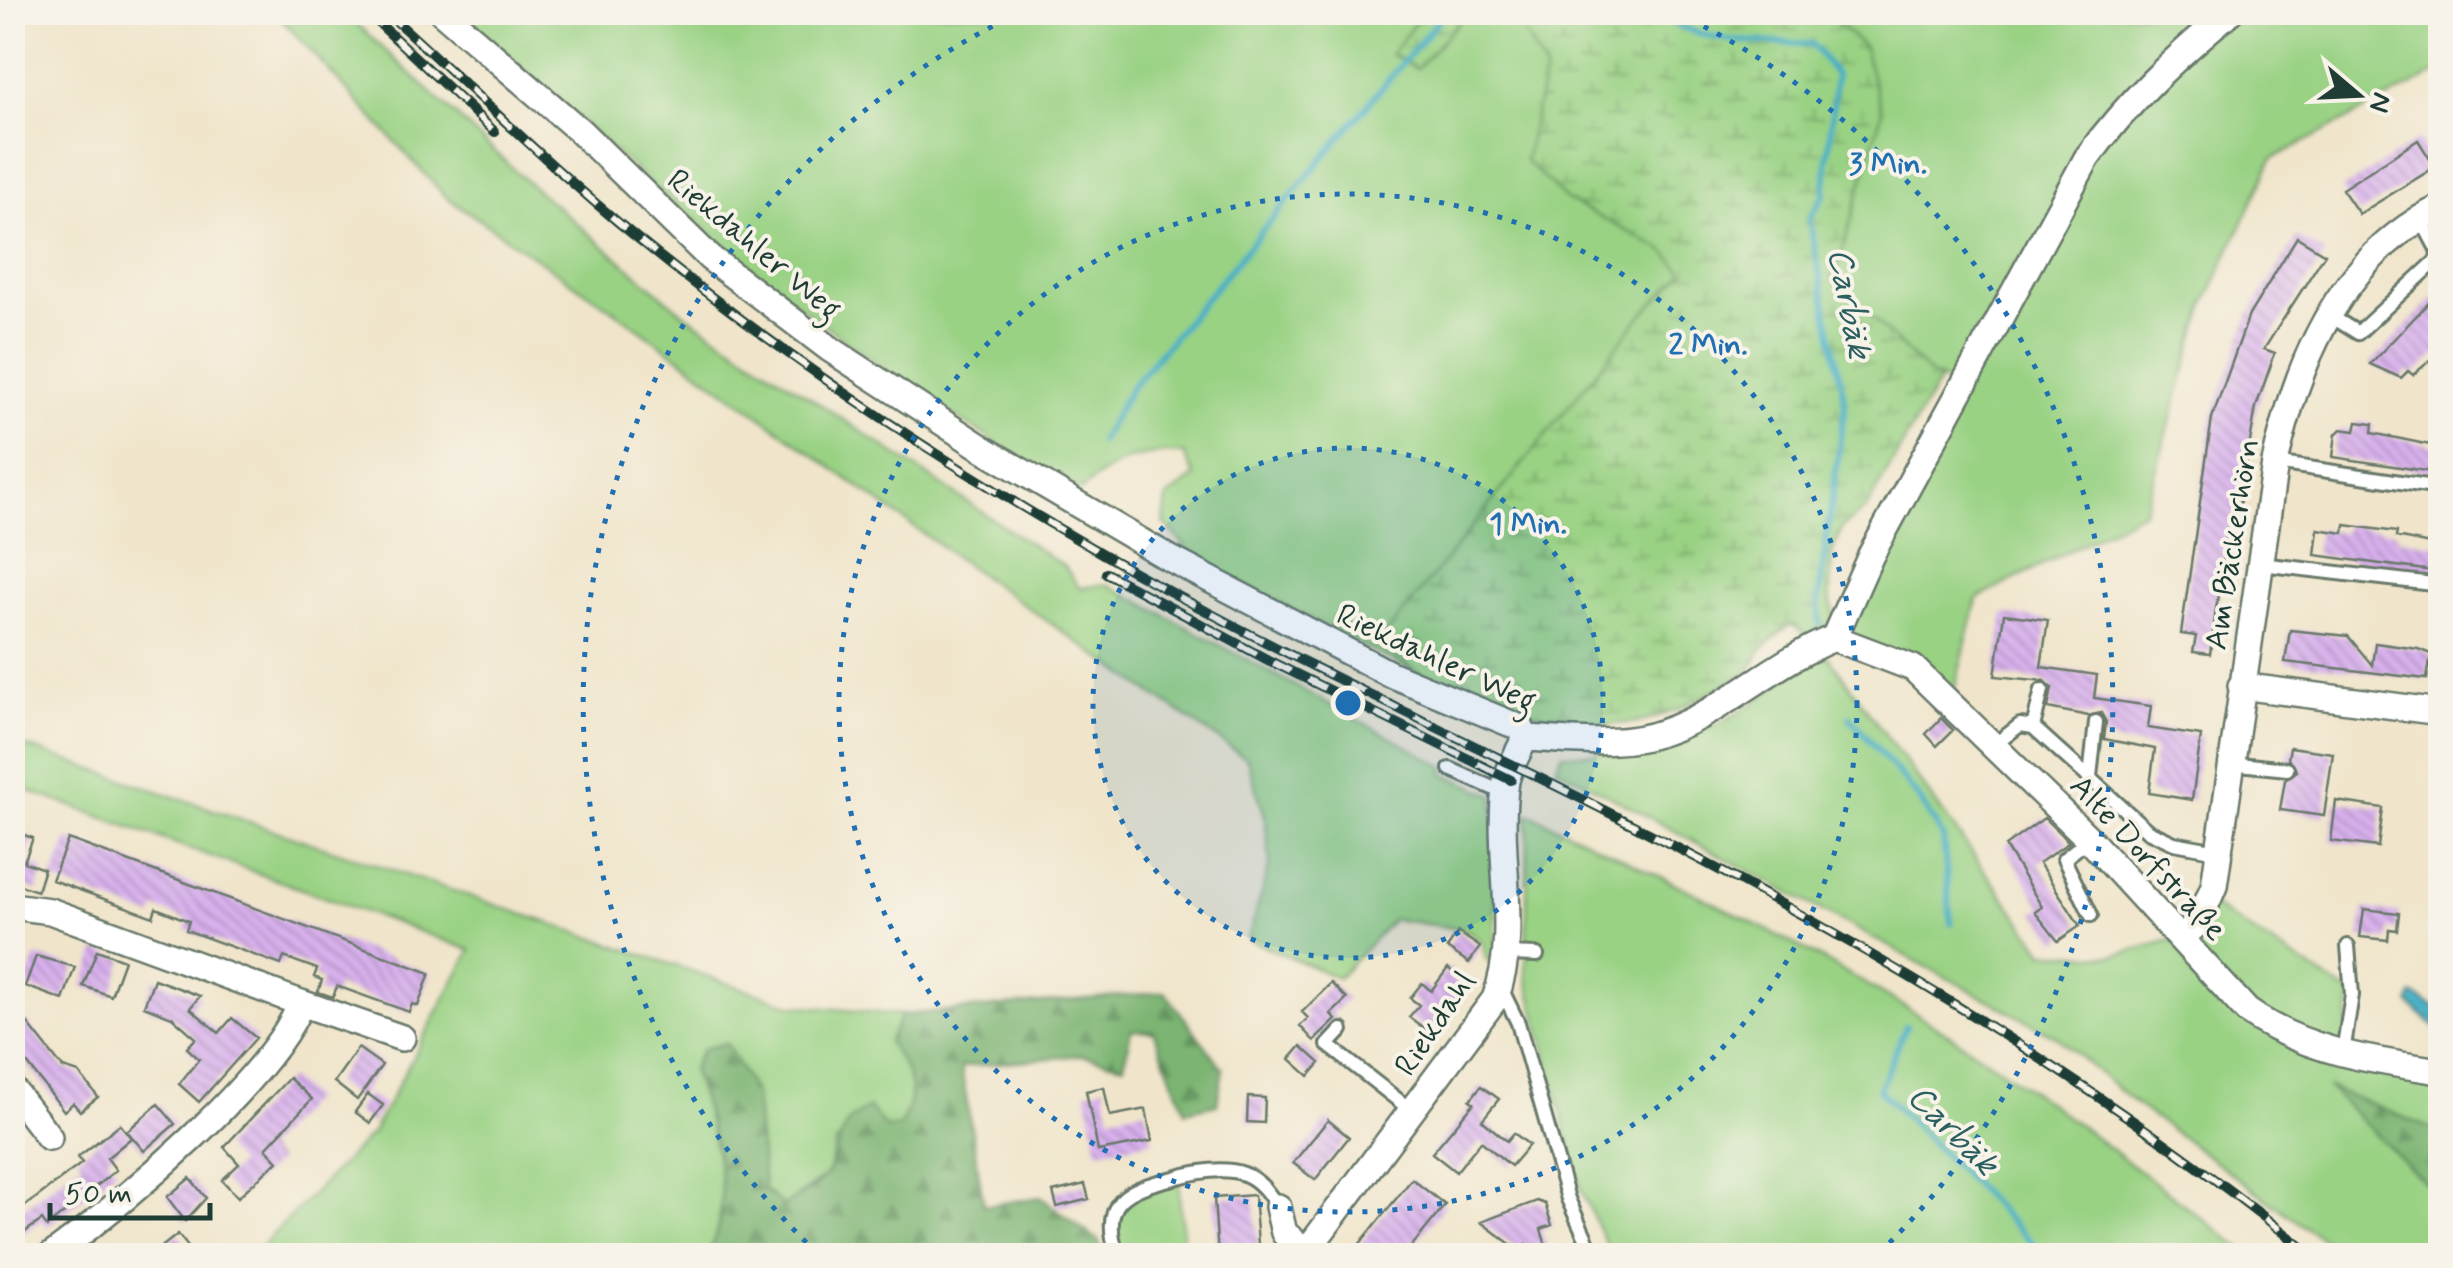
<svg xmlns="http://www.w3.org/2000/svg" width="2453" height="1268" viewBox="0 0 2453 1268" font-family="Mynerve,sans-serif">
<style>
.green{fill:#9ad284;stroke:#5c885c;stroke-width:2.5}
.forest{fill:url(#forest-firs);stroke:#4d7853;stroke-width:2.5}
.wetland{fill:url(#wetland-marsh);stroke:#5c885c;stroke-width:2.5}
.water{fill:url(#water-waves);stroke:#32767c;stroke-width:2.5}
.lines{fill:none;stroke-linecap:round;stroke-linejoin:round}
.stream{stroke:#46afc5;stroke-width:6}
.building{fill:url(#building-back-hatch)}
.lane-casing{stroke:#687869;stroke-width:18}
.street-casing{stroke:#687869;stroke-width:30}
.lane{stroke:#fff;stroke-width:12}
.street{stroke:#fff;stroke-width:25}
.rail-casing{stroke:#1f3d34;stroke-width:10}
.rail{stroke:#f7f3e8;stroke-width:6;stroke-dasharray:19;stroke-linecap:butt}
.ring{fill:none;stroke:#1f6fb2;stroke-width:5;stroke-dasharray:5 10}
.labels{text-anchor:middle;stroke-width:8;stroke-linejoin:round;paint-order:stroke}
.street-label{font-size:32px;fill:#1f3d34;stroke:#f7f3e8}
.water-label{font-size:35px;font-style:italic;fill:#2b5f60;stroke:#f7f3e8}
.centre{fill:#1f6fb2;stroke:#f7f3e8;stroke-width:5}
.ring-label{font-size:30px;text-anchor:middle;font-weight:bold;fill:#1f6fb2;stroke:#f7f3e8;stroke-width:8;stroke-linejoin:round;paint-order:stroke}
</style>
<defs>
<pattern id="forest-firs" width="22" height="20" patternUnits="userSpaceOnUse" patternTransform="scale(2.5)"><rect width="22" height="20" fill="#7bb472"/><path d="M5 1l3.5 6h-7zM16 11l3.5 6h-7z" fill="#64945e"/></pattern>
<pattern id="wetland-marsh" width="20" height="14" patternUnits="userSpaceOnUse" patternTransform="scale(2.5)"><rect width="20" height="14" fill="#9ad284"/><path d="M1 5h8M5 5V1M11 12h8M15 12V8" fill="none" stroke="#7dac6d"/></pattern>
<pattern id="water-waves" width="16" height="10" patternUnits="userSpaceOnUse" patternTransform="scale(2.5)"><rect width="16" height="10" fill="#46afc5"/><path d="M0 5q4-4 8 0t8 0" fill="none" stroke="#3a90a1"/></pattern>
<pattern id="building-back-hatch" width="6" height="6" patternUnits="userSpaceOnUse" patternTransform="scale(2.5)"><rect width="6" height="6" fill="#d8b0ed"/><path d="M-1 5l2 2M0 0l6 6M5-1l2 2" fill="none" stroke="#af90c1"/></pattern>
</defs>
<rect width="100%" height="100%" fill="#f7f3e8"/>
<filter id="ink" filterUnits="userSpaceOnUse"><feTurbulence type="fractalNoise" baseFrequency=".01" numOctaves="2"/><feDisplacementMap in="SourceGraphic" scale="20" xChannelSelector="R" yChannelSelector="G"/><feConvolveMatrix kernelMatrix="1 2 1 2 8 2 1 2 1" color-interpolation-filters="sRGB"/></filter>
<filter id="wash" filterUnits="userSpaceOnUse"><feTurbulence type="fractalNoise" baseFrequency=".0048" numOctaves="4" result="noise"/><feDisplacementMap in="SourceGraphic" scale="40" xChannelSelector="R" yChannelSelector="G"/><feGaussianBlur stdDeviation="2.25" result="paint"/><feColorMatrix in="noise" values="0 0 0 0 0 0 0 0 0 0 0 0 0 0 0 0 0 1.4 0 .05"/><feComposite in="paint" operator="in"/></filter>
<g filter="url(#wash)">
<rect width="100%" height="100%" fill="#f0e5cb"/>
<path class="green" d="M276,13H345L524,179L683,313L1066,568L1079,588L1107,584L1445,767L1444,774L1494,795L1496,962L1486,959L1483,942L1467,930L1393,919L1338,978L1248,939L1270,863L1265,816L1247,759L982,576L616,312L446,197Z
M461,13H1423L1391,54L1417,68L1467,13H1581L1746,176L1430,680L1199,562L1164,523L1167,497L1195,477L1184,454C1142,450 1111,462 1081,491C848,367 655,190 461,13Z
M1828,13H2440V71L2272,159L2205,304L2144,511L1977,599L1953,695L1834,638L1962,390L1929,374L1833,279L1864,48Z
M1828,656L2044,952L2112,956L2182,937L2209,904L2352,995L2343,1053L2440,1071V1255H2344L2136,1104L2057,1037L1556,767L1562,754C1637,755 1700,742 1762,697C1788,678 1796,669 1828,656Z
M12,742L792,1005L902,1015L888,1042C910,1075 920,1088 900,1126L836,1142L828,1174L784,1206L764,1190L755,1094L725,1044L692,1069C710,1126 739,1199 707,1255H253L372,1133L471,950L13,785Z
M1528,813C1666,879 1808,945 1937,1027C2046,1097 2148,1177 2250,1255H1611L1581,1190L1526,975Z
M1178,1177L1184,1255H1118L1115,1207Z"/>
<path class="forest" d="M1165,992L1223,1069L1217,1104L1186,1111L1153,1031L1131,1030L1124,1065L1081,1055L961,1067L984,1206L1040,1197L1098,1240L1104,1255H707C739,1199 710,1126 692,1068L703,1049L726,1043L755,1094L764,1190L784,1206C796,1197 821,1185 828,1172C845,1142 832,1127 869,1108L886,1128L900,1126C920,1088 910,1075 888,1042L902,1015Z
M2328,1087L2440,1132V1198Z"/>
<path class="wetland" d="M1467,12L1417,68L1391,54L1423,13Z
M1468,13H1828L1864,48L1882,112L1834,280L1929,374L1940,379L1866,509L1842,527L1832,554L1829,595L1835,617L1827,628L1807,635L1793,625L1787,626L1760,651L1750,671L1679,709L1642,722L1590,726L1518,708L1430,680L1394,656L1387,633L1641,316L1684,272L1663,250L1567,200L1525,161L1545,71L1520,23Z"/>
<path class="water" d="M2413,995L2440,1010V1032L2410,1004Z"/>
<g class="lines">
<path class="stream" d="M1656,12C1705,47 1754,41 1812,44L1836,75L1824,195L1809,219L1845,404L1818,602L1820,625
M1100,442L1130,389L1445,12
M1850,717L1918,797L1943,837L1951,923
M1906,1026L1879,1090L2036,1247V1256"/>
</g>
<g id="blocks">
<path class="building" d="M2418,140L2435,167L2359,214L2342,189Z
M2297,237L2325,254L2264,349L2275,353L2256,407L2235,529L2227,528L2210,654L2193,652L2196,636L2181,634L2212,418L2249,315Z
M2440,291V352L2413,375L2408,371L2401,378L2370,364Z
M2357,422L2373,424L2372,433L2440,447V473L2333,457L2336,434L2341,429L2355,431Z
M2345,525L2397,532L2396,537L2440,546V572L2315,555L2318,529L2344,533Z
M2004,614L2048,620L2041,667L2097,675L2094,698L2151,706L2148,728L2201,736L2192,800L2149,793L2155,749L2104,739L2106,722L2101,713L2088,716L2048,708L2052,688L2045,681L1995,676Z
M2290,630L2348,636L2372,665L2375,643L2418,649L2431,654L2427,679L2285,662Z
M1941,718L1953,730L1937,746L1926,734Z
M2290,747L2333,753L2324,816L2280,810L2285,780L2297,771L2288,759Z
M2336,801L2383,808L2378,847L2331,841Z
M2044,818L2069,842L2039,863L2080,926L2058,941L2035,912L2042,907L2005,846Z
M12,831L33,838L24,862L44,869L37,891L17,884L12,889Z
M68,839L430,973L418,1006L412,1004L409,1012L337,986L333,997L318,992L322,980L314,977L317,969L284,957L281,965L186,930L189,921L156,908L153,917L52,880Z
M2364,909L2399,913L2397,930L2389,929L2388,940L2360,937Z
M1458,932L1480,947L1469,963L1447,948Z
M97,950L124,960L111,996L83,986Z
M36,956L75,967L63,1000L25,986Z
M1448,968L1469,985L1432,1034L1409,1017L1419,1005L1410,998L1422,983L1431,991Z
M154,979L200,996L190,1008L219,1033L232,1018L256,1038L199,1102L179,1084L199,1059L187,1048L196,1038L172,1017L144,1006Z
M1331,983L1347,999L1331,1014L1336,1020L1314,1041L1300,1026L1308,1018L1302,1012Z
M25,1020L63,1068L79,1073L98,1097L80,1111L73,1103L64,1111L20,1054L12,1060V1030Z
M1301,1046L1320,1063L1309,1076L1290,1059Z
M358,1048L382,1065L357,1100L334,1082Z
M289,1078L312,1099L266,1148L278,1161L238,1197L222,1180L239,1164L224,1147Z
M1481,1086L1499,1099L1482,1120L1507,1141L1514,1133L1529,1145L1511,1166L1481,1141L1456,1172L1432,1153L1474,1103L1470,1100Z
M1104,1087L1110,1116L1146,1109L1152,1141L1098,1151L1086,1091Z
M368,1094L383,1105L370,1123L355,1112Z
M1248,1097L1265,1098L1264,1123L1247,1122Z
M158,1104L175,1124L144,1151L127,1131Z
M1328,1120L1349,1137L1315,1180L1293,1163Z
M120,1124L131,1138L107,1158L116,1170L47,1227L42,1220L12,1241V1216L82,1163L78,1157Z
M190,1178L206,1198L185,1221L167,1197Z
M1412,1179L1445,1205L1421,1235L1403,1256H1350Z
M1085,1184L1089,1199L1057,1207L1053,1192Z
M1254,1195L1259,1256H1218L1214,1198Z
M1537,1201L1545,1204L1552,1225L1541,1229L1546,1246L1534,1250L1527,1244L1521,1252L1481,1222Z
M178,1234L195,1256H150Z"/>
</g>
</g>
<g filter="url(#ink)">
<use href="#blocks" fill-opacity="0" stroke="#687869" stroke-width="2.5"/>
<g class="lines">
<defs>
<path id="lane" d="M2329,315L2358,333L2437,260L2438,251L2421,219
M2275,463L2440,488
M2261,564L2433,584
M2033,727L2042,690
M1993,746L2020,725L2033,727L2148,831L2174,843L2218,851
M2230,763L2287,769
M1450,769L1506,794
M2090,777L2096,722
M2089,839L2064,859L2091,915
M1506,954L1537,955
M1502,990L1518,1023L1568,1199L1594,1256
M1342,1030L1328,1045L1412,1111
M2343,1053L2352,995L2348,946
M1118,1256C1098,1201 1127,1189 1174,1178C1195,1172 1223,1166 1244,1174C1260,1180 1269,1194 1278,1207"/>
<path id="street" d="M442,12L580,131L710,258L830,349L982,448L1169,558L1390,674L1521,728L1525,738
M1834,638L1913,668L2089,839L2247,1011C2303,1051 2373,1061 2440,1071
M2241,686L2440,712
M1525,738C1570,740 1621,748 1664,732C1727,710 1773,662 1834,638L1871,555L2087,158C2128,101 2176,57 2230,12
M12,906L50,911L301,1003
M2182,937L2198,923L2214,886L2275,463C2297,362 2341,255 2440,208
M12,1089L49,1137
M1278,1207L1284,1233L1306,1251
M51,1256C120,1205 271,1080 301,1003L402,1038
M1303,1256L1495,999C1521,931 1495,853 1506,781C1509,767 1519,752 1525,738"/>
</defs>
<use href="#lane" class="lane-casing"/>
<use href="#street" class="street-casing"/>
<use href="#lane" class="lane"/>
<use href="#street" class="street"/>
<defs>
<path id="rail" d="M367,12L495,132
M386,12C470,87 549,166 636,237C779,354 934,457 1094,549C1251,640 1416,716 1578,797C1836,926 2089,1074 2313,1256
M1106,573L1268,660L1511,780"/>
</defs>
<use href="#rail" class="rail-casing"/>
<use href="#rail" class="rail"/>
</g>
</g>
<circle cx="1348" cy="703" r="255" fill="#1f6fb2" fill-opacity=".12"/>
<g class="ring">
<circle cx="1348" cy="703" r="255"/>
<circle cx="1348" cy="703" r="509"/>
<path d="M817 1253A764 764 0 0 1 1019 13M1677 13A764 764 0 0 1 1879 1253"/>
</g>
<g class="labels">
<g class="street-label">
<text transform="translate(755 244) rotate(40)" y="11">Riekdahler Weg</text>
<text transform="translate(2231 544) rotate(-81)" y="11">Am Bäckerhörn</text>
<text transform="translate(1437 657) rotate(25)" y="11">Riekdahler Weg</text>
<text transform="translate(2149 857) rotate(47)" y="11">Alte Dorfstraße</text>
<text transform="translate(1434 1023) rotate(-56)" y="11">Riekdahl</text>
</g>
<g class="water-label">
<text transform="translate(1851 303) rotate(79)" y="12">Carbäk</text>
<text transform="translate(1954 1129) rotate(45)" y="12">Carbäk</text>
</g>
</g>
<circle cx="1348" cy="703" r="15" class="centre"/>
<g class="ring-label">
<text x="1888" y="173">3 Min.</text>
<text x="1708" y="354">2 Min.</text>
<text x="1528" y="533">1 Min.</text>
</g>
<rect width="2453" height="1268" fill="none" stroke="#f7f3e8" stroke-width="50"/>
<g transform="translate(2358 95) rotate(109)" stroke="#f7f3e8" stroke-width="8" paint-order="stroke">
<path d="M0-8L18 38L0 25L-18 38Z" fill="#1f3d34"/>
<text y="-15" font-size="28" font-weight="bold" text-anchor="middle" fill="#1f3d34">N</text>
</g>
<path d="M50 1203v15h160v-15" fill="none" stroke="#1f3d34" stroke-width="5"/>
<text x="65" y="1203" font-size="30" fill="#1f3d34" stroke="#f7f3e8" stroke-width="8" paint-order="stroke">50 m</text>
</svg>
